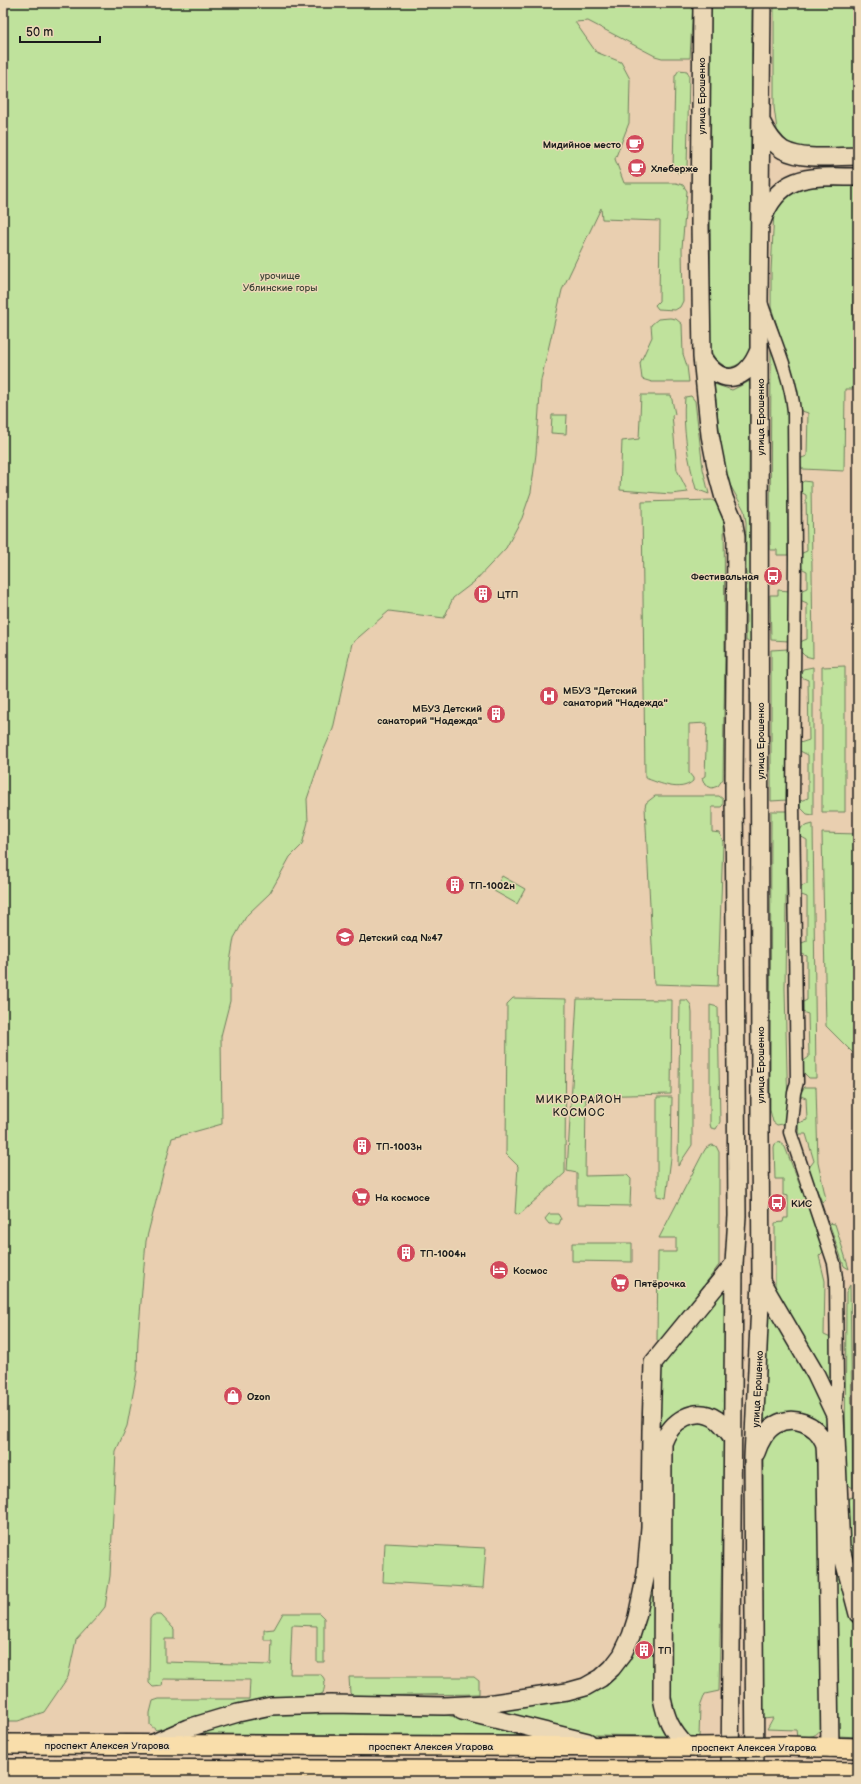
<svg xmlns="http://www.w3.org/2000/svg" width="861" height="1784" viewBox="0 0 861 1784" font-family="'Balsamiq Sans',sans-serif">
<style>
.green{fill:#bfe29c;stroke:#6e7f5c}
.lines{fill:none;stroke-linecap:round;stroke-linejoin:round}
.street-casing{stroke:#1c1c1c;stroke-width:15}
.secondary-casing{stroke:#1c1c1c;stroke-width:20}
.primary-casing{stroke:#1c1c1c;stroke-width:22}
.street{stroke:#ebd8b6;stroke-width:12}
.secondary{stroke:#ebd8b6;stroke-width:17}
.primary{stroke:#f9deab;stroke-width:19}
.primary-bridge-casing{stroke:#1c1c1c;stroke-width:22;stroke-linecap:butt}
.primary-bridge{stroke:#f9deab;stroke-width:19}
.labels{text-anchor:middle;stroke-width:3;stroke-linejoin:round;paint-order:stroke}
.street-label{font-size:10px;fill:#1c1c1c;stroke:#ebd8b6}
.poi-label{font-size:10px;font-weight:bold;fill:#1c1c1c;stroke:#ebd8b6;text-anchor:start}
.park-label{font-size:10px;fill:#3d4436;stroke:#ebd8b6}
.neighbourhood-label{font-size:11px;letter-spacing:1px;fill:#1c1c1c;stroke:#ebd8b6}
</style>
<rect width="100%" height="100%" fill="#e9cfb0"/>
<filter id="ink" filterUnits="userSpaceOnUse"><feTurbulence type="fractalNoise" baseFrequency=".025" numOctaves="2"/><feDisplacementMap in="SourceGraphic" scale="8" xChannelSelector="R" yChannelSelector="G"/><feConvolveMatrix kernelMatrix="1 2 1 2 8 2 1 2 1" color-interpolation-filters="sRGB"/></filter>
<g filter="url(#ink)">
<path class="green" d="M3,3H693L690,58H662L655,56L588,21L575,22L596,52L621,62L630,79L629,123L615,159L624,183H676L683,185L687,191L682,248L683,301L680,307L675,310L658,309L655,305L659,301L660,221L602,219L601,208L562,290L541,380L536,454L531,492L522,518L506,548L474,582L453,598L444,618L389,611L352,643L333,729L323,752L307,799L308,822L302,845L290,857L270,893L247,915L234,938L230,962V1001L221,1036L222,1124L172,1138L146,1241L138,1339L137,1372L127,1426L116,1451L110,1576L105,1607L97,1617L76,1640L68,1677L44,1712L18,1721H3Z
M711,3H752L750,346C748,359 740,366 727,368L715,359L710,349Z
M774,3H858V150H826L795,147L788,143L777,130L774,107Z
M679,70L687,71L689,75L687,168L686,172L678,173L673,168L675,76Z
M858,186V248H853V389H845L844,471L803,469L800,464L799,459L807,456L808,413L799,410L798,394L795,382L771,307V272L774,211L786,195L804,187Z
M670,318L676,319L682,324L683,354L687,366L689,382H652L642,379L640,363L652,337L651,325L658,319Z
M771,344L788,403V555H777V550H770Z
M750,381L749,482L752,642L746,641V522L744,510L724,474L714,384L732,390Z
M641,395H671L675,414L672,415L677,470L688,492L671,494L620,490L622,441L639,439Z
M691,396L695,401L703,469L709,494L696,489C688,460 682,426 685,397Z
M552,415H567L566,434L551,433Z
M804,481L811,482L813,658L805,656L799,650L800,642L807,639V603L800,600V591L807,588V571L799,567L800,554L807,551L806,495L799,491L800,484Z
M712,500L720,505L724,511L725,650L723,779L718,786L712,788L705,785L702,778L705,776L707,723L689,724V773L693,778V781C680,793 660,783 645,778L642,502Z
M778,590L790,591L789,641L771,640L770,595H778Z
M788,649L787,800L771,801V650Z
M845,666V812H822V667Z
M813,667V815L807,814L800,807V801L808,798V755L800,751V743L809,740L808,680L799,676L803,669Z
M655,796H719L723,799V805L721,807H712V832L720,833L723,842L718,986L654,984L645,807L646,803Z
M771,811H787L785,989L788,1112L787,1118L783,1124L777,1125L773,1122L770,1110Z
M813,824L816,1078H809L802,1071L801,1063L809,1057L808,1014L799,1011V1004L807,1000V956L799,953V944L807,941V897L799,894V887L807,884V840L798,835L802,827Z
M822,833L858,834V1058L826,1026Z
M502,876L525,889L517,904L494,891Z
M513,998L566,999L565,1173L519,1215L515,1213L518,1166L506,1154L507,1004Z
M577,999L672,1000L671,1094L586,1096L585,1176L627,1175L631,1179L630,1206L577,1205V1173L567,1171Z
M680,1000H687L691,1005L692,1013V1145L678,1166Z
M710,1005L718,1007L720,1122L716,1129L711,1128L710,1124Z
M805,1087H816L818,1163L826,1199L822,1202L808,1169L814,1161L806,1134H799L798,1123L807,1120L806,1098L798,1095Z
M657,1097H672L671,1158L666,1198L657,1196Z
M779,1142L785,1147L825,1250L819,1256L825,1281L824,1335L833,1339L832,1386L777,1295L775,1285V1223L783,1222L784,1218H788V1196L783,1195V1179H775L774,1147L775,1144Z
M712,1145L716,1146L719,1152V1265L663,1341H657L658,1252H676V1238H659L703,1153L706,1148Z
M549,1214H558L561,1219L559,1224H549L545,1219Z
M829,1223L835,1224L849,1269L844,1266L842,1260Z
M572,1243H632V1262L572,1261Z
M857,1281H858V1412Z
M850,1285L853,1488L848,1485L845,1478L846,1292Z
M721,1287L726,1288L725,1420L670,1421L658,1429V1369Z
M767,1314H773L826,1409L832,1440L814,1421L763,1429Z
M697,1417L718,1429L724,1445L719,1691L705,1694L700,1707L699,1737L688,1736L670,1714L669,1439Z
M797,1424L818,1440L825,1723C817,1737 813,1737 797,1737L796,1730L767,1729L773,1718L763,1719V1450L772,1432Z
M834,1482L837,1553L842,1586L858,1635V1737L838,1736Z
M854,1497L853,1554L858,1580V1598C853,1572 839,1523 849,1498Z
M657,1523L669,1736L593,1735L486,1710L617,1674Z
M385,1543L486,1548L483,1588L383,1582Z
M283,1613H319L324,1618V1662H317V1626L292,1625L290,1674H320C327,1679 325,1686 323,1693L314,1698L175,1725L156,1730L150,1725V1713L153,1701L159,1699H249L250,1680L163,1679L162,1686L153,1687L149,1683L150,1619L153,1615H161L174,1629V1639H165V1662L271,1665L272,1640H264V1630L274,1629Z
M349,1677H474L479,1681V1694L353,1696L350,1693Z
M283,1711H429L538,1736L189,1734L202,1729Z
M199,1779L321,1781H60L61,1780Z"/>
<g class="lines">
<defs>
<path id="street" d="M762,305C774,340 790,374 794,411L795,558L793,804L797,1082L794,1093L790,1132L834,1263L836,1278L837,1385L835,1414"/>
<path id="secondary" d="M702,3L700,223L702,357L710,435L718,476L724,498L733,519L736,536L734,789L737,1216L734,1264L730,1781
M762,123C767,133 773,144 783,150C804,161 835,156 858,156
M762,221C780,171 814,177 858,177
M702,357C722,388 746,382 759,350
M761,1281L816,1375L835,1415L841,1549L858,1614
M756,1453C759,1443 766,1430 775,1425C793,1414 816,1424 824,1442C826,1448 825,1455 826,1461L830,1748
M462,1711L588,1742
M149,1745L188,1728L238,1713L271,1706L330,1704L444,1706L487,1704L567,1692L585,1687L601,1678L612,1668L622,1655L631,1636L637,1617L646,1574L650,1527L651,1430L653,1363L734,1264
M686,1746C671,1730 666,1719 662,1698L663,1443C671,1421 695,1405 716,1419C723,1424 728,1432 733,1438
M755,1781L753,1458L761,1281L760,1132L759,299L762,3"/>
<path id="primary" d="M3,1744L696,1747
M787,1746L858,1748
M3,1769L697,1771
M785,1771L858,1772"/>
</defs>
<use href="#street" class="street-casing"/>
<use href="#secondary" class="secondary-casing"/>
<use href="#primary" class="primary-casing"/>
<use href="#street" class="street"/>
<use href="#secondary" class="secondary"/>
<use href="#primary" class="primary"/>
<defs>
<path id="primary-bridge" d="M696,1747L787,1746
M697,1771H785"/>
</defs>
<use href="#primary-bridge" class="primary-bridge-casing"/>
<use href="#primary-bridge" class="primary-bridge"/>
</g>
</g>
<defs>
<symbol id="cafe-disc" viewBox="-11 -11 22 22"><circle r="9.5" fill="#d1495b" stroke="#ebd8b6"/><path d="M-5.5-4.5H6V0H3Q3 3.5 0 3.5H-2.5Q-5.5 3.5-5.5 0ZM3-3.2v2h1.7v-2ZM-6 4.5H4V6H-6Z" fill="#fff"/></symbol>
<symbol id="bus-disc" viewBox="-11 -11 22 22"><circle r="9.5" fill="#d1495b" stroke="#ebd8b6"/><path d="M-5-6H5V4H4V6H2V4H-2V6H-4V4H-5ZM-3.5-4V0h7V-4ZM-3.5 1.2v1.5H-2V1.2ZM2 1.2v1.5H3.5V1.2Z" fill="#fff"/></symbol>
<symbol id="building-disc" viewBox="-11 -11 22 22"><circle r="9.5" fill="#d1495b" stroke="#ebd8b6"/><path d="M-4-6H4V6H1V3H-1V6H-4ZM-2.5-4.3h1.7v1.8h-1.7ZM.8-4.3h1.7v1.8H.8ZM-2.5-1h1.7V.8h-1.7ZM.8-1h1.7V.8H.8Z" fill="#fff"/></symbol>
<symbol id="hospital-disc" viewBox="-11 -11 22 22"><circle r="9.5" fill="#d1495b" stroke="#ebd8b6"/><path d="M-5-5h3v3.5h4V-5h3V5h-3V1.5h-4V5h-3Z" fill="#fff"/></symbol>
<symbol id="school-disc" viewBox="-11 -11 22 22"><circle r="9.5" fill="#d1495b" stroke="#ebd8b6"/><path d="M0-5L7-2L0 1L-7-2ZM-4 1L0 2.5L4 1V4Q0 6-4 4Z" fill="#fff"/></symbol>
<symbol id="supermarket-disc" viewBox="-11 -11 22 22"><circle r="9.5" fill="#d1495b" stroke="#ebd8b6"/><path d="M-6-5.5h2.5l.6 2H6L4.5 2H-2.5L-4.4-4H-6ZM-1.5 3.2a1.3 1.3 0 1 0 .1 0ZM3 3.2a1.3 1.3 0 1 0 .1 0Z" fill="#fff"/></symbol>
<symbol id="hotel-disc" viewBox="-11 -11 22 22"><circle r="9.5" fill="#d1495b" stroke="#ebd8b6"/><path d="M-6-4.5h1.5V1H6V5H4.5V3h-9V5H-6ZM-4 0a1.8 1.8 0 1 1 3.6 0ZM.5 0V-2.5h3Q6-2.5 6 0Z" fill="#fff"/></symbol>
<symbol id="shop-disc" viewBox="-11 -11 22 22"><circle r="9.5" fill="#d1495b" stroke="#ebd8b6"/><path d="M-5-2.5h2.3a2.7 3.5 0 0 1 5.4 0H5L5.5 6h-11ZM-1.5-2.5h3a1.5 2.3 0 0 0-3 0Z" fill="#fff"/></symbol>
</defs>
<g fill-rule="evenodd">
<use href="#cafe-disc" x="624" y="133" width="22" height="22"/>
<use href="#cafe-disc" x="626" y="157" width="22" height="22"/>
<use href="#bus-disc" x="762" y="565" width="22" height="22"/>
<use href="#building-disc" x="472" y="583" width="22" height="22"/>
<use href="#hospital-disc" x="538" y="685" width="22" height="22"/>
<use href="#building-disc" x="485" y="703" width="22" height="22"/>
<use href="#building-disc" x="444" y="874" width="22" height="22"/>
<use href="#school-disc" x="334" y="926" width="22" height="22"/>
<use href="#building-disc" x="351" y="1135" width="22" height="22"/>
<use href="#supermarket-disc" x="350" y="1186" width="22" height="22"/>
<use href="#bus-disc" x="766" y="1192" width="22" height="22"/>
<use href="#building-disc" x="395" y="1242" width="22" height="22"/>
<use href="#hotel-disc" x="488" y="1259" width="22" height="22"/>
<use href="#supermarket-disc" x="609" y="1272" width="22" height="22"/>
<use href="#shop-disc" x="222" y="1385" width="22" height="22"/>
<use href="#building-disc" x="633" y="1639" width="22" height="22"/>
</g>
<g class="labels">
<g class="street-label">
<text transform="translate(701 96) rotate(-90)" y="4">улица Ерошенко</text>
<text transform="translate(760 417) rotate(-90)" y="4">улица Ерошенко</text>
<text transform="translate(760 741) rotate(-90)" y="4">улица Ерошенко</text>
<text transform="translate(760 1065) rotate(-90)" y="4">улица Ерошенко</text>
<text transform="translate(757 1389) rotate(-87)" y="4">улица Ерошенко</text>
<text x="107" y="1749">проспект Алексея Угарова</text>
<text x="431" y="1750">проспект Алексея Угарова</text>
<text x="754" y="1751">проспект Алексея Угарова</text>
</g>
<g class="poi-label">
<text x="621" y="148" text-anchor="end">Мидийное место</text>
<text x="651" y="172">Хлеберже</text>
<text x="759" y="580" text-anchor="end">Фестивальная</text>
<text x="497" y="598">ЦТП</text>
<text x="563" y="694">МБУЗ "Детский<tspan x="563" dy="12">санаторий "Надежда"</tspan></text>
<text x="482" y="712" text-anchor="end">МБУЗ Детский<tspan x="482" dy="12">санаторий "Надежда"</tspan></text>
<text x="469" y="889">ТП-1002н</text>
<text x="359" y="941">Детский сад №47</text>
<text x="376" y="1150">ТП-1003н</text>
<text x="375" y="1201">На космосе</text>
<text x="791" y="1207">КИС</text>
<text x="420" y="1257">ТП-1004н</text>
<text x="513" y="1274">Космос</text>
<text x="634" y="1287">Пятёрочка</text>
<text x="247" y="1400">Ozon</text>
<text x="658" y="1654">ТП</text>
</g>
<g class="park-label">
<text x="280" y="279">урочище<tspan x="280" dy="12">Ублинские горы</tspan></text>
</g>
<g class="neighbourhood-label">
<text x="579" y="1103">МИКРОРАЙОН<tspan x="579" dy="13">КОСМОС</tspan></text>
</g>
</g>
<rect width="861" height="1784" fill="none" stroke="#ebd8b6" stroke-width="16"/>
<rect x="8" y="8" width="845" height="1768" fill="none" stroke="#1c1c1c" stroke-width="1.5" filter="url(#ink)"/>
<path d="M20 36v6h80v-6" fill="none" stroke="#1c1c1c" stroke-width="2"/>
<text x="26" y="36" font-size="12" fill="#1c1c1c" stroke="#ebd8b6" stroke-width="3" paint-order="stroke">50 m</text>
</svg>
